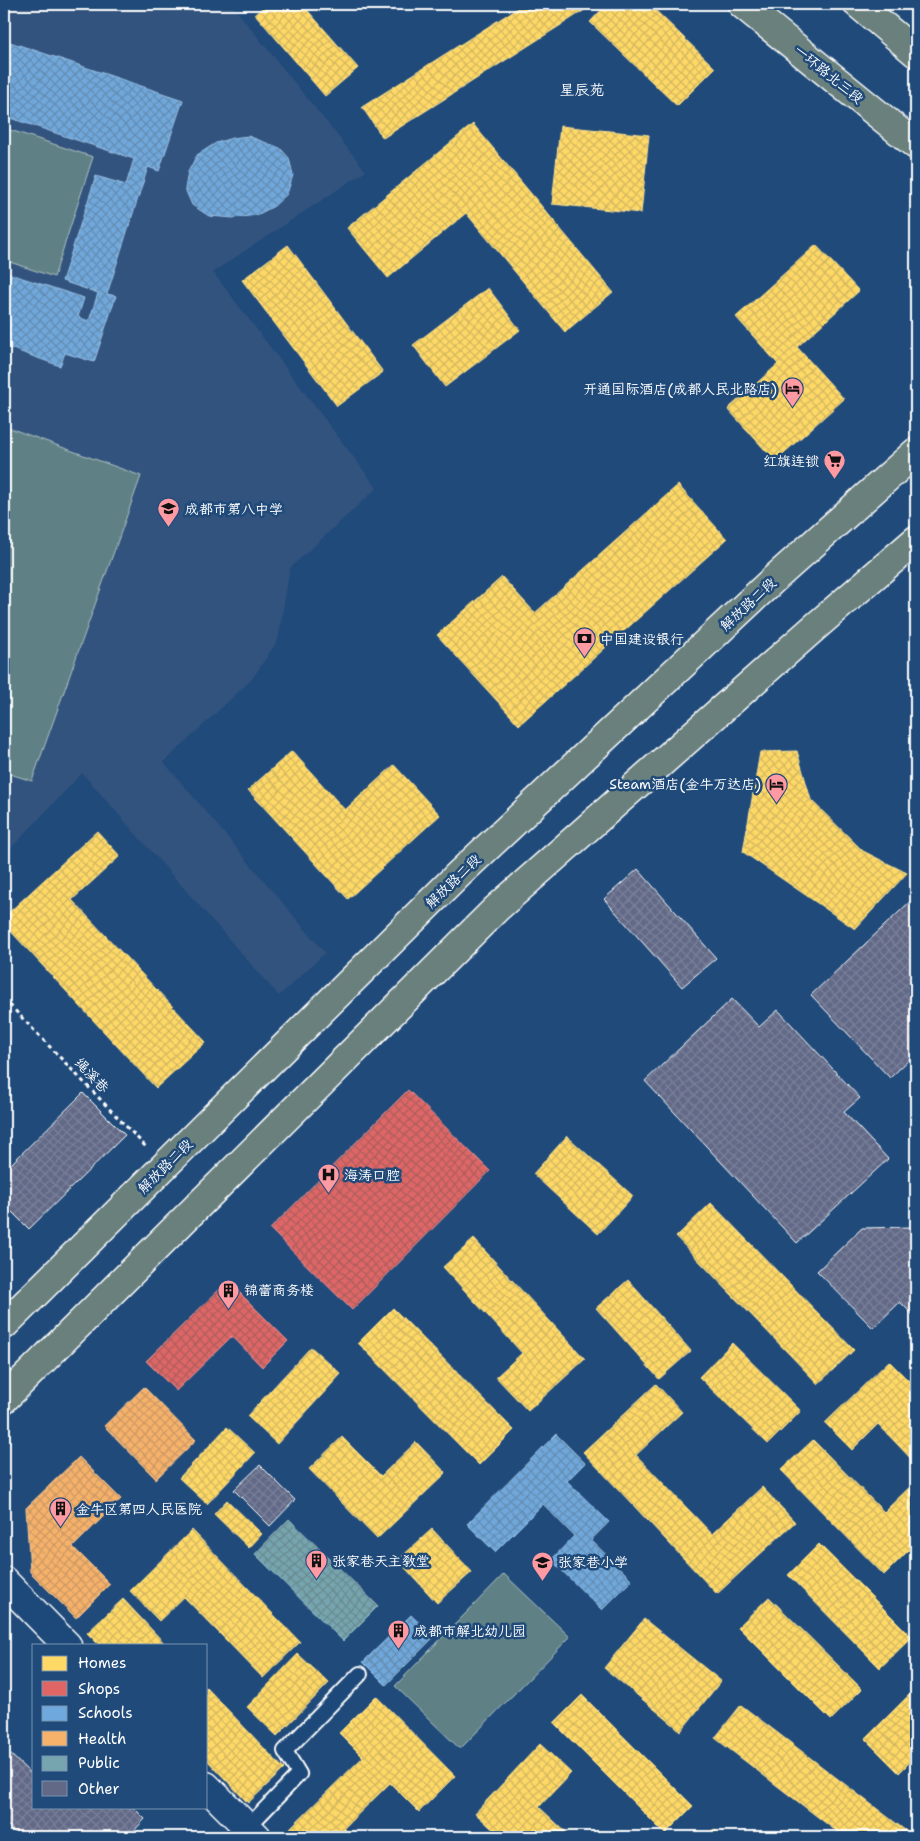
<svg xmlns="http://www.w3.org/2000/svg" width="920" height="1841" viewBox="0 0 920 1841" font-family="'Shantell Sans','LXGW WenKai TC',sans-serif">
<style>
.built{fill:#33537e}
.green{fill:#5e8185;stroke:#aec0c2}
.homes{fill:url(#homes-cross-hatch);stroke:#ffe494}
.shops{fill:url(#shops-cross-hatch);stroke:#e99494}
.schools{fill:url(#schools-cross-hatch);stroke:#9ac2e6}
.health{fill:url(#health-cross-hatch);stroke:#f9c997}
.public{fill:url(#public-cross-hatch);stroke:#9fc0c7}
.building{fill:url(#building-cross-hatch);stroke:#fff}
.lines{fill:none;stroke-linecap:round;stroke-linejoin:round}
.service-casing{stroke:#fff;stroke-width:18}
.minor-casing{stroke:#fff;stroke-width:31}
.primary-casing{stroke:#fff;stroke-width:31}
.path{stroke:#fff;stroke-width:3;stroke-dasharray:4 4;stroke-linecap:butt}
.service{stroke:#1f4a7a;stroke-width:14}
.minor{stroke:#1f4a7a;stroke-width:28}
.primary{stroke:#6a807d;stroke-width:28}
.labels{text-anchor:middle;stroke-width:5;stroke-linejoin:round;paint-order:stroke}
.street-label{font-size:14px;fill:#fff;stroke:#1f4a7a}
.poi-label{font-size:14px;fill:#fff;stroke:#1f4a7a;text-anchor:start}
.neighbourhood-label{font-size:15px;fill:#fff;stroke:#1f4a7a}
</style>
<defs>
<pattern id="homes-cross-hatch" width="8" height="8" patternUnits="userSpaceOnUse" patternTransform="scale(1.25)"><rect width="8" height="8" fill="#ffd966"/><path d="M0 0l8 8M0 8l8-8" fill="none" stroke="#d2b660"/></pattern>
<pattern id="shops-cross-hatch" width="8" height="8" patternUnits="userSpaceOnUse" patternTransform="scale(1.25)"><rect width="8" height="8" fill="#e06666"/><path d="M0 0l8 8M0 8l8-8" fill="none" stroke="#ac5d5d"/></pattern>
<pattern id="schools-cross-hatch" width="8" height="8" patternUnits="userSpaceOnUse" patternTransform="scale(1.25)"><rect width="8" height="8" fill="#6fa8dc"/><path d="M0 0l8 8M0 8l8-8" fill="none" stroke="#648cb1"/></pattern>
<pattern id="health-cross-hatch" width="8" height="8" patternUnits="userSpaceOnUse" patternTransform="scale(1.25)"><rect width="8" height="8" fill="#f6b26b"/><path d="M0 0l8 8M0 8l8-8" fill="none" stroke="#cc9863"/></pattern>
<pattern id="public-cross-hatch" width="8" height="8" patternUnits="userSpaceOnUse" patternTransform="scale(1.25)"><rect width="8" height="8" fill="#76a5af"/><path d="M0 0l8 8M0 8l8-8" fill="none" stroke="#698a91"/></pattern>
<pattern id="building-cross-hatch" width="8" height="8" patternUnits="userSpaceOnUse" patternTransform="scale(1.25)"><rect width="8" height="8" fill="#626987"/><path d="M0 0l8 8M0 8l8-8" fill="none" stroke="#7a8099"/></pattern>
</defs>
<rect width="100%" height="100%" fill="#1f4a7a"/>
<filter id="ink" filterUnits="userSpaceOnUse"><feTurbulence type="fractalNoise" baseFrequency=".02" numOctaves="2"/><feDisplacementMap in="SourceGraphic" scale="10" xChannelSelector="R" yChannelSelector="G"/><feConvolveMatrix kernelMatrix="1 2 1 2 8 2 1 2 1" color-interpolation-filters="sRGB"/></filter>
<g filter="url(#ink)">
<path class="built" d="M4,4H231L366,171L213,272L377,488L290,568L278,640L252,679L164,762L325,953L279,996L82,773L4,856Z"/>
<path class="green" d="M4,128L93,157L54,277L4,260Z
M4,426L141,476L32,781L4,772Z
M504,1574L570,1637L460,1749L395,1686Z"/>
<path class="homes" d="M267,4H302L358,68L325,96L255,14Z
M524,4H594L383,138L362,107Z
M607,4H649L715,68L677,106L590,22Z
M473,124L613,292L565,332L466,213L388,278L347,228Z
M560,126L649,135L641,213L552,204Z
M288,245L383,372L337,406L242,280Z
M816,245L859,291L797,347L844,399L775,461L728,409L778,364L736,317Z
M488,288L520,330L445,387L413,345Z
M678,485L727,539L519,725L437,635L502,577L535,613Z
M292,751L345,810L394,765L440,815L348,899L248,790Z
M797,751L811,800L863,851L907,873L855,929L743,852L760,752Z
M97,831L120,856L72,900L206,1042L156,1088L4,924V917Z
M567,1136L633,1196L598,1234L533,1174Z
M711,1203L854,1350L818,1384L676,1237Z
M474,1239L585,1359L528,1411L496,1377L522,1353L443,1267Z
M628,1280L691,1351L659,1379L596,1308Z
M393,1308L514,1430L479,1465L358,1343Z
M732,1343L801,1411L768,1444L699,1377Z
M311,1347L341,1374L277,1444L247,1416Z
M889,1361L916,1388V1464L878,1424L852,1450L825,1423Z
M656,1384L682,1412L636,1455L712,1534L762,1487L795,1522L717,1594L583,1452Z
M227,1427L255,1453L207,1504L179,1478Z
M342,1437L381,1476L416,1442L446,1473L377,1539L309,1469Z
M813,1440L884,1512L916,1481V1543L884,1575L781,1470Z
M227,1500L262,1534L249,1548L214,1514Z
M432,1529L472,1572L437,1603L398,1560Z
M192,1530L300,1642L263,1678L184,1597L159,1621L130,1591Z
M819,1544L912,1637L880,1668L788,1575Z
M769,1597L862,1689L831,1720L738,1627Z
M123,1599L166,1645H99L87,1633Z
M644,1619L721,1681L681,1731L604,1668Z
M298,1654L329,1683L277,1736L247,1707Z
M206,1687L284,1769L248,1803L206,1759Z
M916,1688V1756L899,1773L865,1739Z
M582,1695L693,1806L665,1834L554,1723Z
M376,1696L455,1776L419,1812L390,1783L344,1828L353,1837H297L289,1829L363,1757L339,1733Z
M741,1705L914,1837H844L715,1738Z
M540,1744L571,1773L539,1807L571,1837H501L475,1813Z
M714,1829L722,1837H705Z"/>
<path class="shops" d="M408,1090L490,1171L352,1310L270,1229Z
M228,1281L288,1341L262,1367L232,1336L176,1391L146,1361Z"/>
<path class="schools" d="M4,40L183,100L159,171L148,167L107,294L116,296L94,362L65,353L60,366L4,346V272L84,298L78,317L89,321L98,293L62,281L96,176L126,185L134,159L4,116Z
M248,136L280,148L289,158L293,175L287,194L274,206L257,215L234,218L209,216L192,205L185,189L188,172L197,155L216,143L232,138Z
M556,1434L585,1463L567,1481L609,1522L591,1540L632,1580L602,1610L551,1560L574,1536L543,1504L495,1552L467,1524Z
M411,1615L434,1637L386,1685L363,1662Z"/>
<path class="health" d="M144,1387L196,1440L156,1479L104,1426Z
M79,1457L121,1499L73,1547L110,1584L76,1618L30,1572L26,1508Z"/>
<path class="public" d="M289,1519L378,1606L343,1641L255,1554Z"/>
<path class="building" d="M638,869L716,958L682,987L604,899Z
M916,896V1053L890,1078L811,995Z
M732,999L759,1027L778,1010L860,1098L844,1112L888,1159L797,1243L645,1081Z
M83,1093L125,1135L29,1229L4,1204V1171Z
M912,1227L916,1231V1318L900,1302L873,1328L817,1271L862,1228Z
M260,1465L295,1500L270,1526L234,1490Z
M4,1717L11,1724L4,1732Z
M4,1748L34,1777V1807H133L145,1819L128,1837H20L4,1822Z"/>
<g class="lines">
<defs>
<path id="service" d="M247,1828L299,1774L285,1751L360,1674"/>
<path id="minor" d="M4,1581L67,1645
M206,1786L257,1837"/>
<path id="primary" d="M742,4L916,145
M858,4L916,53
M4,1325L459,874L774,579L916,452
M4,1399L496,909L815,627L916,540"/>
</defs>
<use href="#service" class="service-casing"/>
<use href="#minor" class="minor-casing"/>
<use href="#primary" class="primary-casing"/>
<path class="path" d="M4,999L147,1148"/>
<use href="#service" class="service"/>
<use href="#minor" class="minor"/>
<use href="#primary" class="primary"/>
</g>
</g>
<defs>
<symbol id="hotel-pin" viewBox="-11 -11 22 30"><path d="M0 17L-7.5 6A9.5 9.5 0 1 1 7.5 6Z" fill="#ff9aa2" stroke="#1f4a7a"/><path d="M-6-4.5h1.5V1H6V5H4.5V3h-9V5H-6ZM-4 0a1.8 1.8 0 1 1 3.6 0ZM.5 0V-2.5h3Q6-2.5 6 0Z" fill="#111"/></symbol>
<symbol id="supermarket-pin" viewBox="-11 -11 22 30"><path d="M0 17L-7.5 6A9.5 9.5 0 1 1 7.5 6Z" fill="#ff9aa2" stroke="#1f4a7a"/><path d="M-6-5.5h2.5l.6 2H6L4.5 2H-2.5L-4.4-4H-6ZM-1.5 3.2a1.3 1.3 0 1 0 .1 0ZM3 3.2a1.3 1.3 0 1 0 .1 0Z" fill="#111"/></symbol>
<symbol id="school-pin" viewBox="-11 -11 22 30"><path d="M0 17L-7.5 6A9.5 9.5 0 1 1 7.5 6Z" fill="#ff9aa2" stroke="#1f4a7a"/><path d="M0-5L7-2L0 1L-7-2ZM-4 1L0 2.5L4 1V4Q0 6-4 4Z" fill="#111"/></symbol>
<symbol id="bank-pin" viewBox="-11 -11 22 30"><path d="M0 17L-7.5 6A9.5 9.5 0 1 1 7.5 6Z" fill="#ff9aa2" stroke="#1f4a7a"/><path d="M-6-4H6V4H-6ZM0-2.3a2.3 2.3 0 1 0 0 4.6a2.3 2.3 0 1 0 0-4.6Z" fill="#111"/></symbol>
<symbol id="hospital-pin" viewBox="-11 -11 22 30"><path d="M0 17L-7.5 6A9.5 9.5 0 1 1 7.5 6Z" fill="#ff9aa2" stroke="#1f4a7a"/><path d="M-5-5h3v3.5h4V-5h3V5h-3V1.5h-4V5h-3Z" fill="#111"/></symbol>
<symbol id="building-pin" viewBox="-11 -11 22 30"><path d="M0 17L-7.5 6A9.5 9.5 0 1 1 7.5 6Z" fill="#ff9aa2" stroke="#1f4a7a"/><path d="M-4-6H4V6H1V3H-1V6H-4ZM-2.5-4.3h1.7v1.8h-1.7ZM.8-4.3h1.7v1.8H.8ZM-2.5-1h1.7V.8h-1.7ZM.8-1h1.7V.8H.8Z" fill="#111"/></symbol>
</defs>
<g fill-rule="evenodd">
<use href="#hotel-pin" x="780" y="376" width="25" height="34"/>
<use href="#supermarket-pin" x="822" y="448" width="25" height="34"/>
<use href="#school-pin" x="156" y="496" width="25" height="34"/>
<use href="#bank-pin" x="572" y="626" width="25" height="34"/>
<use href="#hotel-pin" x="764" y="772" width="25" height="34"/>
<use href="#hospital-pin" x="316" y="1162" width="25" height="34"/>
<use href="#building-pin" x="216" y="1278" width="25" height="34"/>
<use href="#building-pin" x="48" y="1496" width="25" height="34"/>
<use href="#building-pin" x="304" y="1548" width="25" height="34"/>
<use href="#school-pin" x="530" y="1550" width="25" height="34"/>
<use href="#building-pin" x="386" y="1618" width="25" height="34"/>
</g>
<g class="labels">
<g class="street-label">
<text transform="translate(829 74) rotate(39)" y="5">一环路北三段</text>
<text transform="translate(748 604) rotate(-43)" y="5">解放路二段</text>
<text transform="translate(453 881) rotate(-44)" y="5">解放路二段</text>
<text transform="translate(92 1075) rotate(46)" y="5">绳溪巷</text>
<text transform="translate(165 1166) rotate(-45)" y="5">解放路二段</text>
</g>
<g class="poi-label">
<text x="777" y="394" text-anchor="end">开通国际酒店(成都人民北路店)</text>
<text x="819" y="466" text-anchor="end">红旗连锁</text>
<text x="185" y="514">成都市第八中学</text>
<text x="600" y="644">中国建设银行</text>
<text x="761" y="789" text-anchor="end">Steam酒店(金牛万达店)</text>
<text x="344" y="1180">海涛口腔</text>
<text x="244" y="1295">锦蕾商务楼</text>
<text x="76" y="1514">金牛区第四人民医院</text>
<text x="332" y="1566">张家巷天主教堂</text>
<text x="558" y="1567">张家巷小学</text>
<text x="414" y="1636">成都市解北幼儿园</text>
</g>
<g class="neighbourhood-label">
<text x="582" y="95">星辰苑</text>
</g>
</g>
<rect width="920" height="1841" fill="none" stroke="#1f4a7a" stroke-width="20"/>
<rect x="10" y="10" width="900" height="1821" fill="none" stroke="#fff" stroke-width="2" filter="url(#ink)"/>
<rect x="32" y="1644" width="175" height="165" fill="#1f4a7a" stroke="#7992af"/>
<rect x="42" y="1656" width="25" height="15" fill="#ffd966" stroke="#7992af"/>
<text x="78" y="1668" font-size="15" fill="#ffffff">Homes</text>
<rect x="42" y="1681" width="25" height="15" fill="#e06666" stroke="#7992af"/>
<text x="78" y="1694" font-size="15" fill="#ffffff">Shops</text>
<rect x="42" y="1706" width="25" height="15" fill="#6fa8dc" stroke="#7992af"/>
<text x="78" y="1718" font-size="15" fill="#ffffff">Schools</text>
<rect x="42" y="1731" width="25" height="15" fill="#f6b26b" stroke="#7992af"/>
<text x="78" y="1744" font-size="15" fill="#ffffff">Health</text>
<rect x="42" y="1756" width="25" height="15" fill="#76a5af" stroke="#7992af"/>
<text x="78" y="1768" font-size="15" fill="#ffffff">Public</text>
<rect x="42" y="1781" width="25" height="15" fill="#626987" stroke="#7992af"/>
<text x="78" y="1794" font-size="15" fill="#ffffff">Other</text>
</svg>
